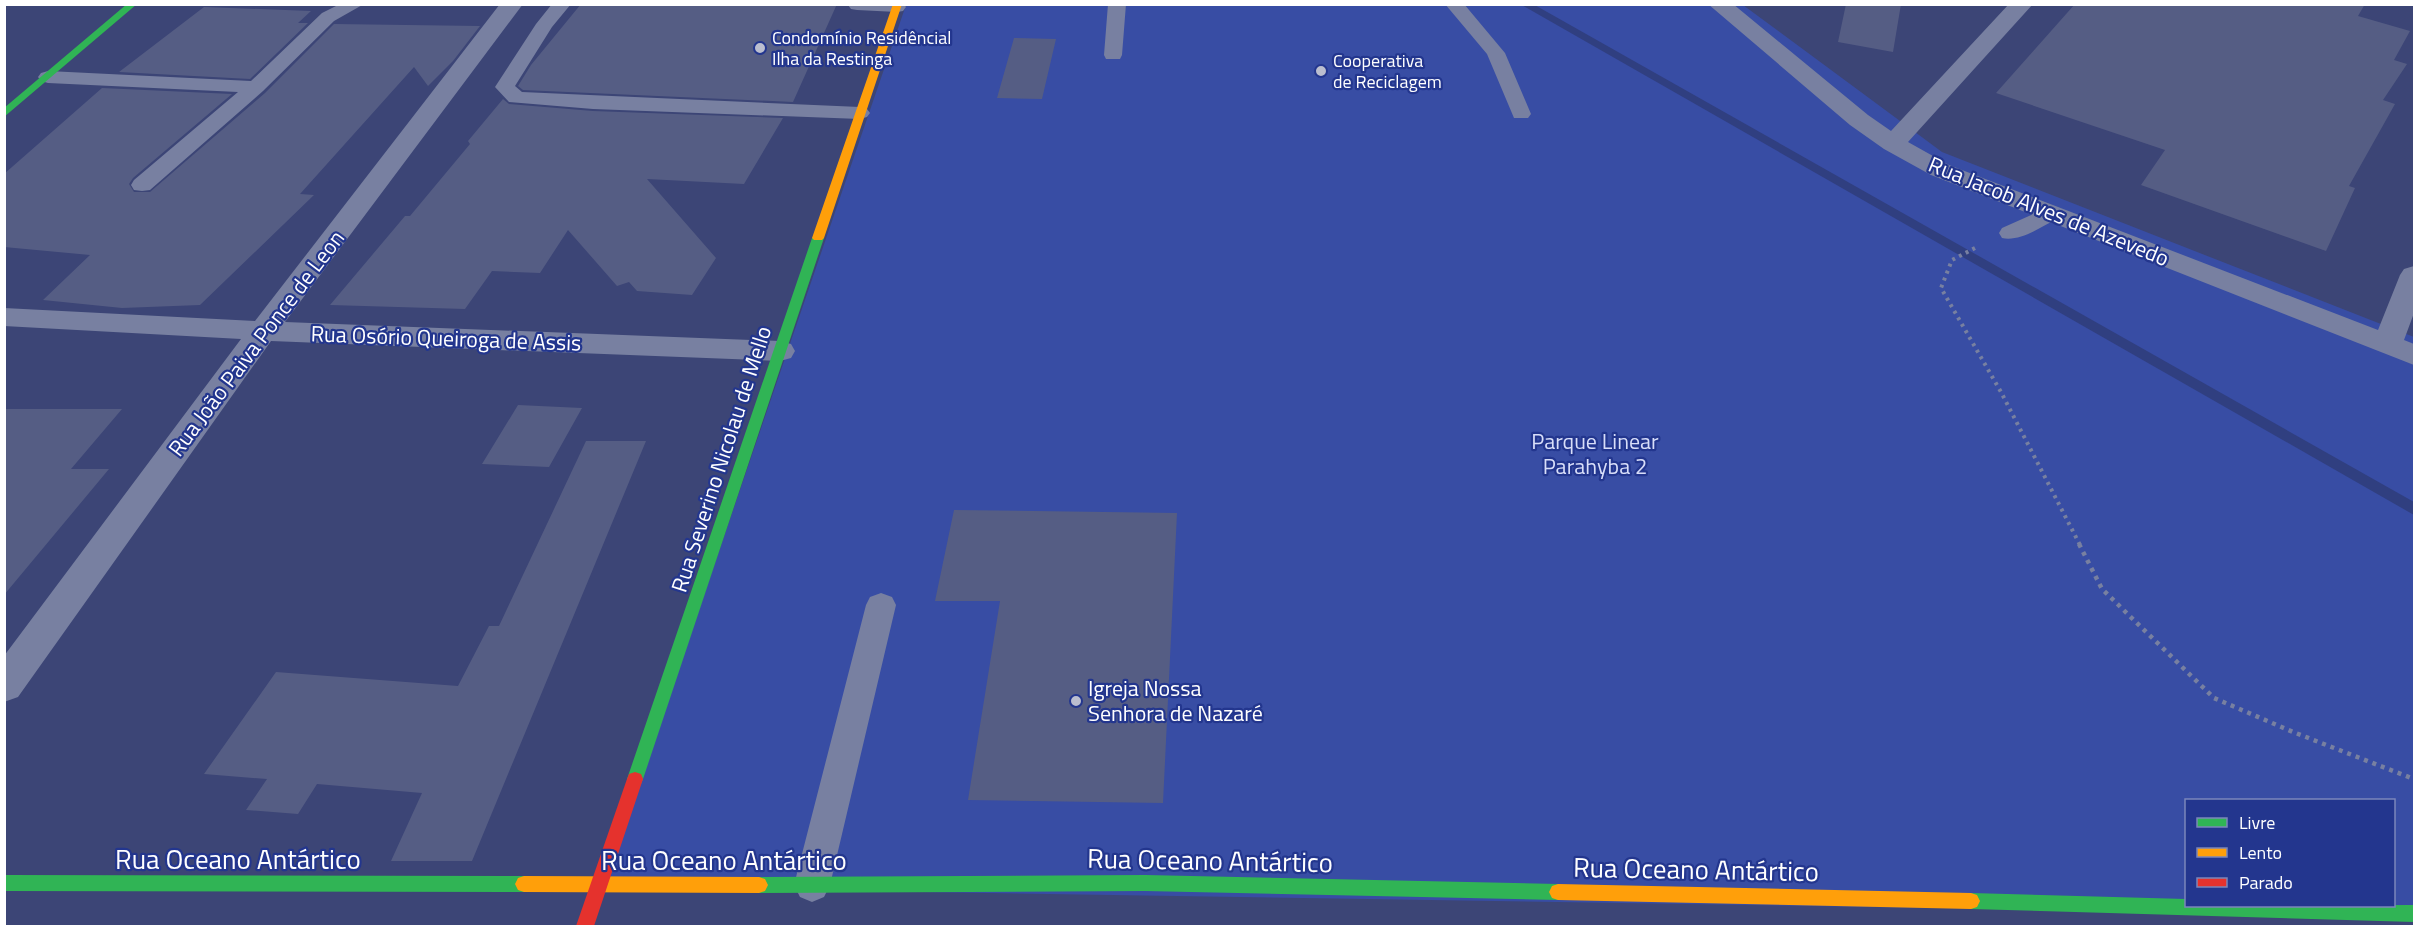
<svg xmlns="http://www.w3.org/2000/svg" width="2419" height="931" viewBox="0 0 2419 931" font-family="'Titillium Web',sans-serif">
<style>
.green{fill:#384da4;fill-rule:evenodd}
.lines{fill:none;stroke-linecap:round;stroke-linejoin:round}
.stream{fill:#303f80;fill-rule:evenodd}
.building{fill:#555d84}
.path-far1{stroke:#7880a1;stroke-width:4;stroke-dasharray:3 4.5;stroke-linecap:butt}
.path{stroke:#7880a1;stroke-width:4.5;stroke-dasharray:4 5;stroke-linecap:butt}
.lane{fill:#7880a1;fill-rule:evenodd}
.street{fill:#7880a1;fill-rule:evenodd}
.fast{fill:#30b455;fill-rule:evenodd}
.slow{fill:#ff9f0a;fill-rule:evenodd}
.jam{fill:#e5322d;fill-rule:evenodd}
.poi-dot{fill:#bbbecf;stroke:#23368e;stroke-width:2}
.labels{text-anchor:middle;stroke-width:4.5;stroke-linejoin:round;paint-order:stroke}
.far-poi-label{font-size:18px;fill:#fff;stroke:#23368e;text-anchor:start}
.street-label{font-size:22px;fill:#fff;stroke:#23368e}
.park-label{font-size:22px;fill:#d8def9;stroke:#23368e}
.poi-label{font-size:22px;fill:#fff;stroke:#23368e;text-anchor:start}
.near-street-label{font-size:27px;fill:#fff;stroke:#23368e}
</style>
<rect width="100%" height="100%" fill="#3c4576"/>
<path class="green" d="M906,5H1743L1942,152L2414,337V919L2198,912L604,887ZM2186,800H2394V906H2186Z"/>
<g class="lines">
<path class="stream" d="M1520,4H1533L2414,502V515Z"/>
</g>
<path class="building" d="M581,4H837L793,102L523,90L518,86L531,65Z
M1846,4H1901L1893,52L1838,42Z
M2075,4H2365L2358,16L2410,31L2394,60L2407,64L2383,100L2395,104L2349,186L2355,188L2326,251L2141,185L2165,150L1996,93Z
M204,7L311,11L298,23H308L250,79L119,72Z
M334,24L480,26L453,61L428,86L414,67L300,194L314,195L200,305L122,308L43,300L90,255L4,247V174L102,88L232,94L133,178L129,184L134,192H150L265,93Z
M1014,38L1056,39L1042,99L997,98Z
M503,99L509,104L593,111L783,118L744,184L647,179L716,258L692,295L637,291L629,282L617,286L568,230L540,273L492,271L465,309L330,305L405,216H410L470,144L468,141Z
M518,405L582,408L549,467L482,464Z
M4,409H122L71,469H109L4,595Z
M586,441H646L472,861H391L422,793L317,784L298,814L246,810L267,779L204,774L276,672L458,686L489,626H499Z
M954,510L1177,513L1163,803L968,800L1000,601H935Z"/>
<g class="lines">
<path class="path-far1" d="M1975,248L1952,260L1941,288L2001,392L2080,545"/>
<path class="path" d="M2079,544L2102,589L2214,698L2293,732L2414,779"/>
<path class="lane" d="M340,4H364L334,21L263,91L150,190L142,191L134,190L131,185L134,180L238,92L48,83L41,81L38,77L41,73L48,71L251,81L322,13Z
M552,4H571L552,27L515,86L522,92L860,107L867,109L870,113L867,117L860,119L593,109L509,102L495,87L536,24Z
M904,4L906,7L903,11L897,12L857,10L851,9L848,5Z
M1108,4H1126L1122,55L1120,59H1106L1104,55Z
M1445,4H1464L1505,53L1531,114L1528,118H1514L1487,54Z
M2051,206L2059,208L2062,213L2059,218C2042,226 2021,242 2002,238L1999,233L2002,228Z
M881,593L892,597L896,605L830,885L824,897L812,902L800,897L794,885L866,605L870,597Z"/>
<path class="street" d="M500,4H523L285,322L780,341L791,344L795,351L791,358L780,361L271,341L18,697L4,702V656L241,339L4,326V308L255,321Z
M1708,4H1733L1868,115L1891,131L2009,4H2033L1908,142L1949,165L2378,330L2400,275L2404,269L2414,266V313L2404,340L2414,344V365L1931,175L1884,149L1850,125Z"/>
<path class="fast" d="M127,4H137L4,117V108Z
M818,235L824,238L643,779L641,784L635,786L629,784L627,779L812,238Z
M4,875L524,876L530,878L533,884L530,890L524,892L4,891Z
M1145,875L1558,884L1564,886L1567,892L1564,898L1558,900L1145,891L759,893L753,891L750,885L753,879L759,877Z
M1971,893L2186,899V906L2414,905V922L1971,909L1965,907L1962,901L1965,895Z"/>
<path class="slow" d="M893,4H902L824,238L822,240H814L812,238Z
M524,876L759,877L765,879L768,885L765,891L759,893L524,892L518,890L515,884L518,878Z
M1558,884L1971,893L1977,895L1980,901L1977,907L1971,909L1558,900L1552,898L1549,892L1552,886Z"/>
<path class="jam" d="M635,772L641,774L643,779L594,926H576L627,779L629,774Z"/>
</g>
<g class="poi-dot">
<circle cx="760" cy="48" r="6"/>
<circle cx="1321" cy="71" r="6"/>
<circle cx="1076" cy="701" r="6"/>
</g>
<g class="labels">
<g class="far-poi-label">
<text x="772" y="44">Condomínio Residêncial<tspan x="772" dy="21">Ilha da Restinga</tspan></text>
<text x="1333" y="67">Cooperativa<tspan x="1333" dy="21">de Reciclagem</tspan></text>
</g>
<g class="street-label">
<text transform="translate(2049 211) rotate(22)" y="8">Rua Jacob Alves de Azevedo</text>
<text transform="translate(446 338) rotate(2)" y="8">Rua Osório Queiroga de Assis</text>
<text transform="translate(256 343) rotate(-53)" y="8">Rua João Paiva Ponce de Leon</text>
<text transform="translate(721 459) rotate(-72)" y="8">Rua Severino Nicolau de Mello</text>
</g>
<g class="park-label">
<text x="1595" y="449">Parque Linear<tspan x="1595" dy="25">Parahyba 2</tspan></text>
</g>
<g class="poi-label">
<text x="1088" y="696">Igreja Nossa<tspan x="1088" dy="25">Senhora de Nazaré</tspan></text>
</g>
<g class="near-street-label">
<text x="238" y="869">Rua Oceano Antártico</text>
<text x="724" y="870">Rua Oceano Antártico</text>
<text transform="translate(1210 861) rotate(1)" y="9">Rua Oceano Antártico</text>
<text transform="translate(1696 870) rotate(1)" y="9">Rua Oceano Antártico</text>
</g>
</g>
<rect width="2419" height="931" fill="none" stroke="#ffffff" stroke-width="12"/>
<rect x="2185" y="799" width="210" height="108" fill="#23368e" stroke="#7b86bb" stroke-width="1.5"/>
<rect x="2197" y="818" width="30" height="9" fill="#30b455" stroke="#7b86bb" stroke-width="1.5"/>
<text x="2239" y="829" font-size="18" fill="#ffffff">Livre</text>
<rect x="2197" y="848" width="30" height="9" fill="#ff9f0a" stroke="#7b86bb" stroke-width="1.5"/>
<text x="2239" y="859" font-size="18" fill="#ffffff">Lento</text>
<rect x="2197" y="878" width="30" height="9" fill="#e5322d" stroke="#7b86bb" stroke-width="1.5"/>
<text x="2239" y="889" font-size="18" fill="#ffffff">Parado</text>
</svg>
